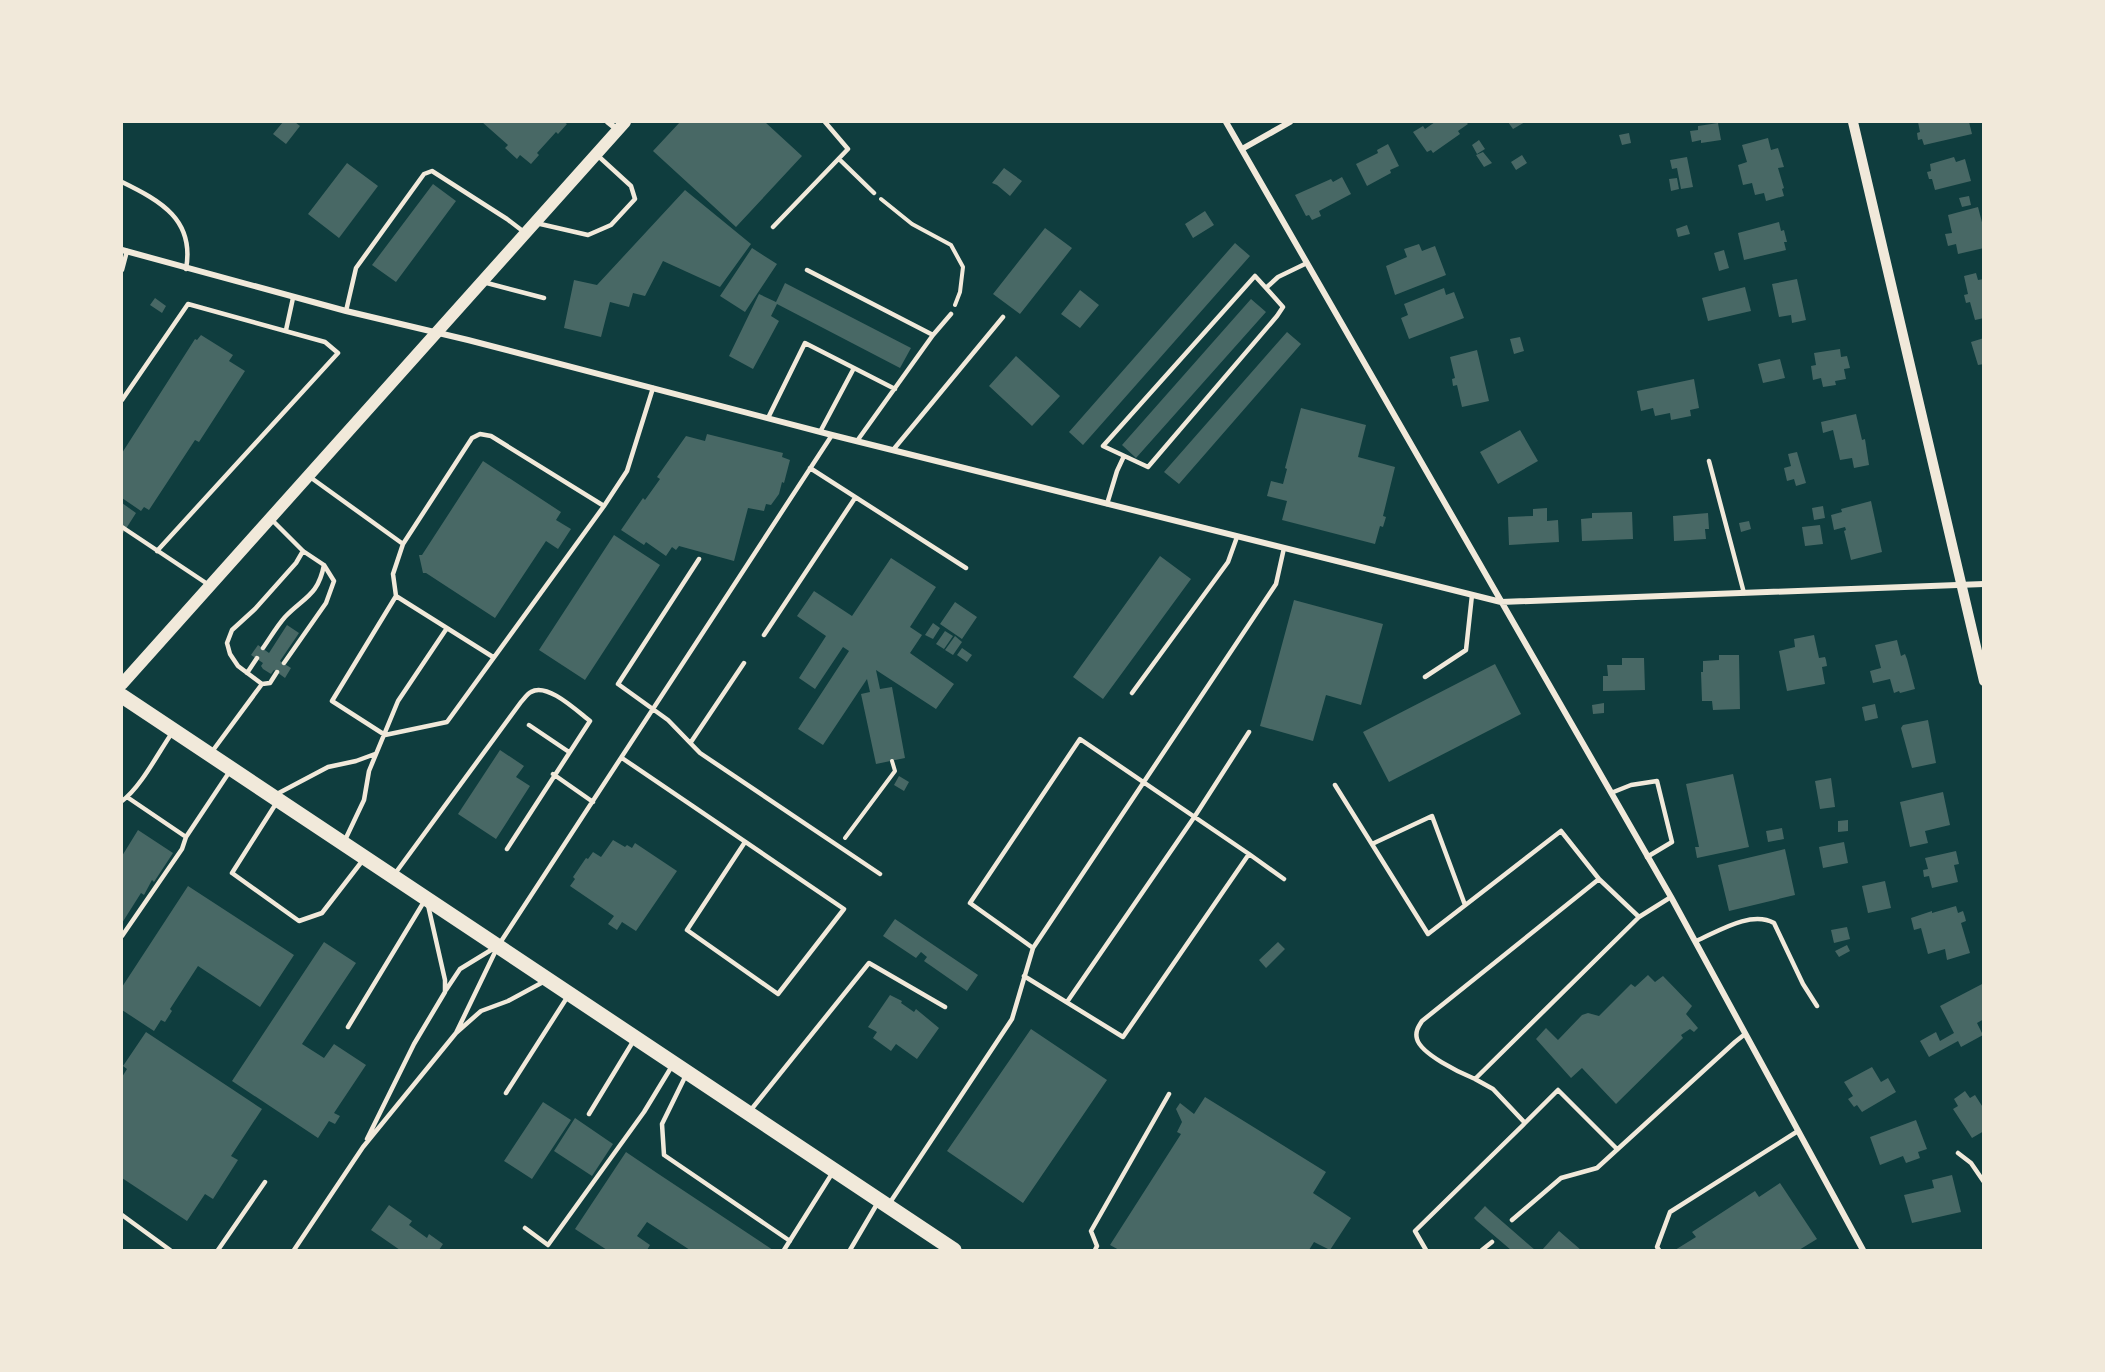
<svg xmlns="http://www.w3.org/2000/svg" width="2105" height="1372" viewBox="0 0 2105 1372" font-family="'Varela Round',sans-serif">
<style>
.building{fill:#486865}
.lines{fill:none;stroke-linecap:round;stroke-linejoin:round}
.path{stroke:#f1e9da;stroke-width:4}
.service{stroke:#f1e9da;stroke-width:4.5}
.minor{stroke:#f1e9da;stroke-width:6}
.tertiary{stroke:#f1e9da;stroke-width:10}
.secondary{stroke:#f1e9da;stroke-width:12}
.primary{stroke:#f1e9da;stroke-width:15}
</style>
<rect width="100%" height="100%" fill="#0f3d3e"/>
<path class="building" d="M283,122H295L300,126L286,144L273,134Z
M482,122H564L567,124L558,134L556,132L537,153L539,155L531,164L520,155L517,159L505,148L508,145Z
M680,122H765L802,156L736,227L653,151Z
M1435,122H1466L1468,124L1458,131L1460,134L1433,153L1431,150L1427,152L1413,132L1423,126L1425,129Z
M1508,122H1525L1513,129Z
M1918,122H1969L1972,134L1924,145L1922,139L1918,140L1917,133L1920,132Z
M1718,123L1721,140L1701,143V140L1692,142L1690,131L1698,130V126Z
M1629,133L1631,143L1622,145L1619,135Z
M1768,138L1771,150L1778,148L1784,167L1778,168L1784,188L1782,189L1784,196L1766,201L1764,193L1755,195L1752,183L1743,185L1738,165L1747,162L1742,145Z
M1479,140L1485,149L1477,154L1472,145Z
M1388,144L1399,166L1390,170L1391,173L1367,186L1356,164L1378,153L1377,150Z
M1483,152L1492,163L1484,167L1476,155Z
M1522,155L1527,163L1516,170L1511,162Z
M1687,157L1693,187L1681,189L1677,168L1672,169L1670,160Z
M1954,157L1956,162L1965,159L1971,181L1935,190L1932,179H1929L1927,172L1931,171L1930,164Z
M347,163L378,186L339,238L308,214Z
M1004,168L1022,181L1010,196L997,185L992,183Z
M1342,177L1351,194L1319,211L1321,216L1312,220L1309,215L1306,216L1295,195L1331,179L1333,182Z
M1677,178L1679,189L1671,191L1669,179Z
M433,184L456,201L396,282L372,265Z
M685,190L751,244L720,287L663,261L645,296L633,293L629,307L610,302L601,337L564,328L574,280L597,285Z
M1969,196L1971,205L1962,207L1959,198Z
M1978,207L1984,230V248L1958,254L1956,244L1948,246L1945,234L1952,233L1948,215Z
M1205,211L1214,225L1193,238L1185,224Z
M1779,222L1781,231L1784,230L1787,242H1784L1786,250L1744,260L1738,233Z
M1687,225L1690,234L1678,237L1676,229Z
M1045,228L1072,248L1020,314L993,294Z
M1235,243L1250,256L1083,445L1069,432Z
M1419,244L1422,251L1435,246L1446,275L1395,295L1386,266L1407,257L1404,249Z
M752,248L777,264L745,312L720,296Z
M1724,250L1729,268L1719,271L1714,253Z
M1976,273L1978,280L1984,279V318L1975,320L1970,302L1966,303L1964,295L1968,294L1964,276Z
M1797,279L1806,320L1792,323L1791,315L1779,317L1772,284Z
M785,283L911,348L900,368L777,304L771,316L779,321L753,369L729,356L759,294L776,302Z
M1745,287L1751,311L1708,321L1702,298Z
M1444,288L1446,295L1454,292L1464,318L1409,339L1401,318L1408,315L1404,304Z
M1080,290L1099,305L1080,328L1061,314Z
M155,298L166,306L162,313L150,305Z
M1251,299L1266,312L1136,458L1122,445Z
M1287,332L1301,344L1179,484L1164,472Z
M201,335L233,355L229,361L245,371L199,442L195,440L149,510L144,507L141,511L122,498V453L195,339L197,340Z
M1520,337L1524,351L1514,354L1510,339Z
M1984,338V364L1978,365L1971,342Z
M1840,349L1841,357L1847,356L1850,368L1844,369L1846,379L1835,381L1836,385L1823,387L1821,378L1813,380L1811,366L1816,365L1814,353Z
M1477,350L1489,401L1462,407L1457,385L1453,386L1452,379L1455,378L1450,357Z
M1016,356L1060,396L1032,426L989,386Z
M1780,359L1785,378L1763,383L1758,364Z
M1694,379L1699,408L1690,410L1691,416L1671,420L1670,413L1655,416L1653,408L1641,411L1637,391Z
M1301,408L1366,425L1358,457L1395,467L1383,516L1386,517L1383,527L1380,526L1375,544L1282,520L1287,501L1267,496L1271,481L1283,484L1287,469L1285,468Z
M1856,414L1862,440L1865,439L1869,465L1854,468L1852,458L1840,460L1833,430L1823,433L1821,422Z
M1520,430L1538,461L1498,484L1480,452Z
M707,434L783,453L782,457L790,460L784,483L782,482L779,494L771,505L766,504L764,511L748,508L734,561L679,546L676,550L672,547L666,556L646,542L644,545L621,530L643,498L645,500L660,479L657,477L686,436L705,441Z
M1797,452L1806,483L1796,486L1794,479L1787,481L1784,468L1791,466L1788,454Z
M483,461L561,512L556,520L571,529L558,549L546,541L495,618L426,573H423L419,555H422Z
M1871,501L1882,552L1851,560L1844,531L1846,530L1845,527L1834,530L1831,515L1842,512L1841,509Z
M122,503L136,513L122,535Z
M1823,506L1825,518L1814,520L1812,508Z
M1547,508V521L1558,520L1559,542L1509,545L1508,517L1533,516V509Z
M1632,512L1633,539L1582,541L1581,519L1592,518V513Z
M1708,513L1709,529H1705L1706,539L1674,541L1673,516Z
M1749,521L1751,529L1741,532L1739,523Z
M1820,525L1823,544L1805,546L1802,527Z
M614,535L660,565L585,680L539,650Z
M1160,556L1191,579L1103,699L1073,677Z
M891,558L936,587L910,627L922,635L910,653L954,684L936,709L876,670L880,689L892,687L905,758L876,764L861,694L870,692L867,679L823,745L798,729L849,651L843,647L815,689L799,678L826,636L797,616L814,591L852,616Z
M1294,600L1383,624L1361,705L1326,695L1313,741L1260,726Z
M955,602L977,617L962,639L940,624Z
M933,623L940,628L933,639L925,635Z
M287,625L299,633L280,661L291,668L285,678L274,670L271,674L263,669L261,666L263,663L251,655L258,645L269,653Z
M945,631L953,636L944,649L936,644Z
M1814,635L1819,658L1825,657L1826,660L1827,666L1822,667L1825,684L1787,691L1779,651L1795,647L1794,639Z
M955,636L962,642L953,655L945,650Z
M1897,640L1901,656L1905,654L1907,659L1915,689L1900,693L1899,691L1894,693L1890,679L1873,683L1870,671L1881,668L1875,645Z
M962,648L972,655L967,662L957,655Z
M1719,655H1739L1740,709L1713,710L1712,701H1702L1701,672H1703V661L1719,660Z
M1622,658H1644L1645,690L1603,691V676H1608L1607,665H1622Z
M1495,664L1521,714L1389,782L1363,732Z
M1604,703V713L1593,714L1592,705Z
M1875,704L1878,718L1865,721L1862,707Z
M1928,720L1936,763L1912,768L1901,728L1903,725Z
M500,750L524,766L516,777L530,786L496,839L458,814Z
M1733,774L1749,847L1697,858L1695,847H1699L1686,784Z
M899,776L909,782L904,791L894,785Z
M1831,778L1835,807L1820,809L1815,781Z
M1943,792L1950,825L1925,831L1928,843L1910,847L1900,802Z
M1848,820V831L1838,832V821Z
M1782,828L1784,839L1768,842L1766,831Z
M138,830L173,853L154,882L152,880L144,895L141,893L122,923V856Z
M613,840L625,847L627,845L632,848L635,843L677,871L636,931L622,922L617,930L608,924L614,916L570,886L575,879L573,877L586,858L588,859L593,852L601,857Z
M1844,842L1848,863L1823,868L1819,847Z
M1785,849L1795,895L1729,911L1718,865Z
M1956,851L1959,864L1954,865L1958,882L1932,888L1929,876L1924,877L1923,870L1928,869L1925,858Z
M1885,881L1891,908L1868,913L1862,886Z
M188,886L294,955L260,1007L198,966L170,1009L172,1011L165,1022L161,1020L154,1031L122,1010V987Z
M1956,906L1958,913L1963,911L1965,917L1966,921L1961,923L1970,953L1947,960L1945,949L1928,954L1921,928L1914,930L1911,918L1932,911V913Z
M895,919L978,975L967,991L924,961L927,957L921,952L916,958L883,936Z
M1847,927L1850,939L1834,943L1831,930Z
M324,942L356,963L302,1044L324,1058L334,1044L366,1065L334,1113L340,1116L335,1124L329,1121L318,1138L232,1081Z
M1278,942L1285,949L1266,968L1259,960Z
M1847,945L1850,951L1839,957L1835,951Z
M1648,975L1655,982L1663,976L1692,1006L1686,1014L1698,1028L1694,1032L1690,1029L1681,1035L1683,1038L1616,1104L1582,1068L1571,1078L1536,1039L1546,1028L1558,1040L1582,1015L1588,1013L1599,1016L1631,984L1635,987Z
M1984,983V1019L1977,1023L1983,1035L1961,1047L1958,1041L1929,1057L1920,1041L1936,1032L1940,1041L1954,1033L1940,1006Z
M890,995L902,1001L901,1003L914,1012L916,1009L939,1028L917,1059L896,1044L891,1051L873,1038L877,1032L868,1027Z
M1031,1029L1107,1080L1023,1203L947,1151Z
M146,1032L262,1109L231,1156L238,1160L213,1199L205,1194L187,1221L122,1178V1077L127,1069L123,1066Z
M1872,1067L1881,1082L1888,1078L1896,1092L1862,1112L1857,1105L1854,1107L1848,1099L1853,1096L1844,1082Z
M1965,1091L1970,1098L1975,1095L1984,1109V1131L1972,1138L1953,1109L1958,1106L1954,1099Z
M1205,1097L1326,1172L1313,1193L1351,1218L1330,1250L1314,1242L1309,1250H1119L1110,1245L1181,1134L1177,1132L1182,1122L1176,1109L1180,1103L1194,1114Z
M543,1102L571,1120L532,1179L504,1161Z
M575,1118L613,1144L592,1176L554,1151Z
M1916,1120L1927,1149L1918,1152L1920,1158L1906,1163L1903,1156L1880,1165L1870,1137Z
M626,1152L657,1173L773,1250H690L647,1222L637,1236L650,1245L647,1250H607L575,1229Z
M1952,1175L1961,1212L1912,1223L1904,1195L1934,1188L1932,1180Z
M1780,1183L1817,1239L1799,1250H1675L1696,1237L1692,1232L1755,1191L1759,1197Z
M389,1205L412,1221L409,1225L427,1238L429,1234L443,1244L439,1250H400L371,1230Z
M1485,1206L1489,1210L1535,1250H1511L1477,1221L1474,1218Z
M1559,1231L1581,1250H1542Z"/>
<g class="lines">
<path class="path" d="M881,199L912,224L951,245L963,267L960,292L955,305
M845,838L895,771L892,761"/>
<path class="service" d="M839,159L874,193
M122,182C161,201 195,220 186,269
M536,223L588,235L611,225L635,199L631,186L596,154
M773,227L848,149L825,122
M122,270L127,251
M807,270L933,335L857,441
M483,282L544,298
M1266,288L1283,307L1277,316L1148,467L1103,446L1255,276L1266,288L1278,277L1307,263
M346,311L356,268L424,174L432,171L507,219L524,232
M286,330L293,298
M933,335L951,314
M854,368L895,389
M122,400L188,304L325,342L338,353L157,551
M768,418L805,343L854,368L820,432
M893,450L1003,317
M1709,461L1744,593
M810,468L966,568
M310,477L403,544L393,574L396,596L332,701L385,735L447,722L604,506L627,471L653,388
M1107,504L1117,471L1124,456
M271,519L303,551L324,565L334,581L326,603L284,663
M122,527L209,585
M403,544L472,438L480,434L491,436L604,506
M699,559L618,684L668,720L700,753L880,874
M396,596L493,657
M764,635L855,498
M263,648C270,638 277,626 285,617C304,597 318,596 324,565
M247,673L257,658
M1425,677L1466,650L1472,595
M262,684L238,666L230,654L227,643L232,630L255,609L296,563L303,551
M1132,693L1228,562L1237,537
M529,725L569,752
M691,742L744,663
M211,753L262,684L270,683L277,672
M622,758L844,909L778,994L687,930L745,842
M553,774L593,802
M1335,785L1428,934L1561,831L1599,879
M1611,793L1631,785L1657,781L1672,842L1647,857
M275,795L328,767L356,761L375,754
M127,797L186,837
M122,801C141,787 158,753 172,733
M277,802L232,873L299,921L322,913L363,860
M345,840L364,800L369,771L398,701L447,628
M1372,844L1432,816L1465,905
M1249,854L1284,879
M394,875L521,702C524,699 527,694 531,692C547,682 577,711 590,721L507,849
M1639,917L1599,879L1422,1021C1418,1027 1415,1032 1417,1039C1421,1054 1460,1073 1475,1079L1639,917L1671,897
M122,936L182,849L186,837L230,771
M1696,941C1717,932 1751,910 1774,923L1803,984L1817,1006
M1024,976L1123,1037L1249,854L1080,739L970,903L1033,948
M446,990L460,969L496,947
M1067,1002L1195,816L1249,732
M348,1027L425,900
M456,1033L498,946L832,435
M686,1075L662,1124L664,1155L790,1241
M506,1093L568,996
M750,1111L869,963L945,1007
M589,1114L634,1040
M1525,1123L1558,1090L1617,1149
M367,1139L414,1044L445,992V980L428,905
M1958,1153L1971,1163L1984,1182
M889,1204L1012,1019L1033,948L1276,584L1284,548
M122,1215L170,1250
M1512,1220L1561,1178L1597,1168L1735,1042L1745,1034
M525,1228L548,1245L644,1112L672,1066
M218,1250L265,1182
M294,1250L363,1147L456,1033L481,1011L508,1001L545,981
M784,1250L833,1172
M850,1250L877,1204
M1095,1250L1097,1246L1091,1231L1169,1094
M1426,1250L1415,1231L1525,1123L1493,1089L1475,1079
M1482,1250L1492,1242
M1659,1250L1657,1247L1670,1212L1798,1131"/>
<path class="minor" d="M608,122L618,130
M1226,122L1671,897L1863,1250
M1242,149L1290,122
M122,250L346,311L468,340L832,435L1501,602L1984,584"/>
<path class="tertiary" d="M1853,122L1984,681"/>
<path class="secondary" d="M122,684L625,122"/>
<path class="primary" d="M122,696L954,1250"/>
</g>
<rect width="2105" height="1372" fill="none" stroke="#f1e9da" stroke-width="246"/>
</svg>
